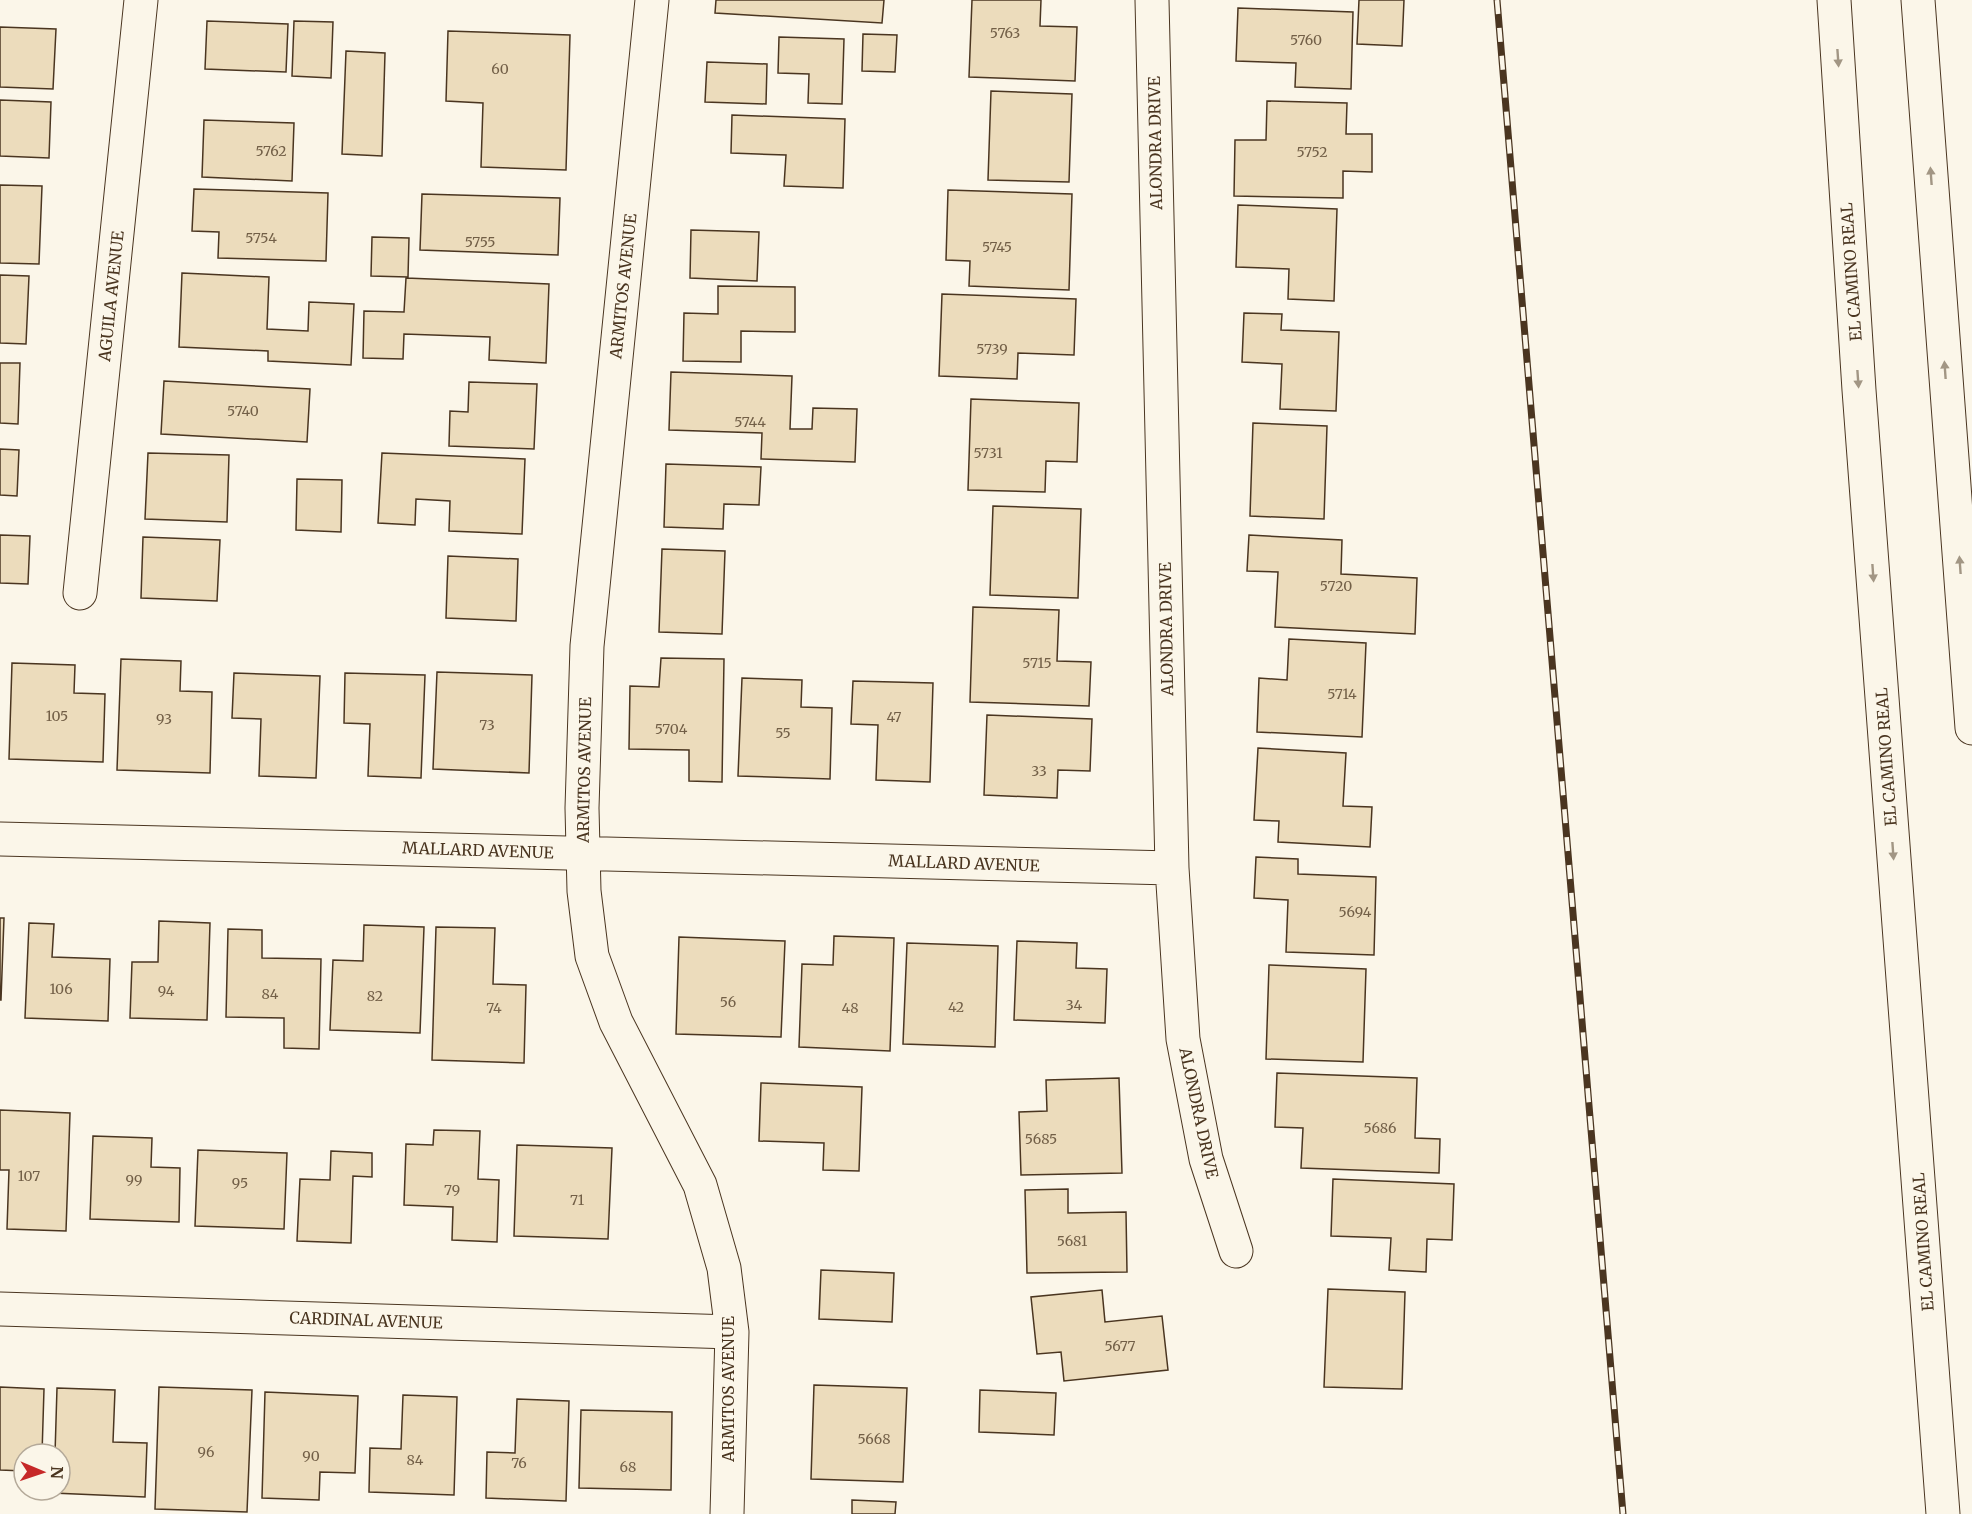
<svg xmlns="http://www.w3.org/2000/svg" width="1972" height="1514" viewBox="0 0 1972 1514" font-family="Merriweather,serif">
<style>
.building{fill:#ecdcbc;stroke:#4a3520;stroke-width:1.5}
.lines{fill:none;stroke-linecap:round;stroke-linejoin:round}
.minor-casing{stroke:#4a3520;stroke-width:35}
.highway-casing{stroke:#4a3520;stroke-width:35}
.minor{stroke:#fbf6e9;stroke-width:33}
.highway{stroke:#fbf6e9;stroke-width:33}
.rail-casing{stroke:#4a3520;stroke-width:7}
.rail{stroke:#fbf6e9;stroke-width:4.5;stroke-dasharray:14;stroke-linecap:butt}
.oneway{fill:#a29684}
.labels{text-anchor:middle;stroke-width:4.5;stroke-linejoin:round;paint-order:stroke}
.number-label{font-size:14px;fill:#725f47}
.street-label{font-size:16px;fill:#4a3520;stroke:#fbf6e9}
</style>
<rect width="100%" height="100%" fill="#fbf6e9"/>
<path class="building" d="M716,0H884L882,23L715,13Z
M972,0H1041L1040,26L1077,27L1075,81L969,77Z
M1359,0H1404L1402,46L1357,44Z
M1238,8L1353,12L1351,89L1295,87L1296,63L1236,61Z
M207,21L288,24L286,72L205,69Z
M294,21L333,22L331,78L292,76Z
M0,27L56,29L53,89L0,87Z
M448,31L570,35L566,170L481,167L483,103L446,101Z
M863,34L897,35L895,72L862,71Z
M779,37L844,39L842,104L808,103L809,74L778,73Z
M346,51L385,53L382,156L342,154Z
M707,62L767,64L766,104L705,102Z
M991,91L1072,94L1069,182L988,180Z
M0,100L51,102L49,158L0,156Z
M1267,101L1347,103L1346,134H1372V172L1343,171V198L1234,196L1235,140H1266Z
M732,115L845,119L843,188L784,186L786,155L731,153Z
M204,120L294,123L292,181L202,177Z
M0,185L42,186L39,264L0,263Z
M194,189L328,193L326,261L218,258L219,232L192,231Z
M948,190L1072,194L1069,290L969,286L970,261L946,260Z
M422,194L560,198L558,255L420,250Z
M1238,205L1337,209L1334,301L1288,299L1289,269L1236,267Z
M691,230L759,232L757,281L690,278Z
M372,237L409,238L408,277L371,276Z
M182,273L269,277L267,329L308,331L309,302L354,304L351,365L268,361V351L179,347Z
M0,275L29,276L26,344L0,343Z
M406,278L549,284L546,363L489,360L490,337L404,334L403,359L363,358L364,311L404,312Z
M718,286L795,287V332L741,331V362L683,361L684,313L718,314Z
M942,294L1076,299L1074,355L1018,353L1017,379L939,376Z
M1244,313L1282,314L1281,330L1339,332L1336,411L1280,409L1282,364L1242,362Z
M0,363H20L18,424L0,423Z
M671,372L792,376L790,429H812L813,408L857,409L855,462L761,459L762,433L669,430Z
M164,381L310,389L307,442L161,434Z
M469,382L537,384L534,449L449,446L450,411L468,412Z
M971,399L1079,403L1077,462L1046,461L1045,492L968,490Z
M1253,423L1327,426L1324,519L1250,516Z
M0,449L19,450L17,496L0,495Z
M148,453L229,455L227,522L145,519Z
M382,453L525,459L522,534L449,531L450,501L416,499L415,525L378,523Z
M666,464L761,467L759,505L724,504L723,529L664,527Z
M297,479L342,480L341,532L296,530Z
M993,506L1081,509L1078,598L990,595Z
M0,535L30,536L28,584L0,583Z
M1249,535L1342,540L1341,574L1417,578L1415,634L1275,627L1278,572L1247,571Z
M143,537L220,540L217,601L141,598Z
M662,549L725,551L722,634L659,632Z
M448,556L518,559L516,621L446,618Z
M973,607L1059,610L1057,661L1091,662L1089,706L970,702Z
M1289,639L1366,643L1362,737L1257,732L1259,678L1287,680Z
M661,658L724,659L722,782L689,781V750L629,749L630,686L659,687Z
M121,659L181,661L180,691L212,692L210,773L117,770Z
M12,663L75,665L74,693L105,694L103,762L9,759Z
M437,672L532,675L529,773L433,769Z
M234,673L320,676L316,778L259,776L261,719L232,718Z
M345,673L425,675L421,778L368,776L370,724L344,723Z
M742,678L802,680L801,707L832,708L830,779L738,776Z
M853,681L933,683L930,782L876,780L878,725L851,724Z
M987,715L1092,719L1090,771L1058,770L1057,798L984,795Z
M1258,748L1346,753L1343,806L1372,807L1370,847L1278,842L1279,821L1254,820Z
M1256,857L1298,859V874L1376,877L1374,955L1286,952L1288,900L1254,898Z
M0,918H4L1,1000H0Z
M159,921L210,923L207,1020L130,1018L132,962H158Z
M29,923L54,924L52,957L110,959L108,1021L25,1018Z
M364,925L424,927L420,1033L330,1030L333,960L363,961Z
M436,927L495,928L493,984L526,985L524,1063L432,1060Z
M228,929L262,930V958L321,959L319,1049L284,1048V1018L226,1017Z
M834,936L894,938L890,1051L799,1047L802,964L833,965Z
M679,937L785,941L781,1037L676,1034Z
M1017,941L1077,943L1076,968L1107,969L1105,1023L1014,1020Z
M907,943L998,946L995,1047L903,1044Z
M1269,965L1366,969L1363,1062L1266,1059Z
M1277,1073L1417,1078L1415,1138L1440,1139L1439,1173L1301,1168L1303,1128L1275,1127Z
M1119,1078L1122,1173L1021,1175L1019,1112L1047,1111L1046,1080Z
M761,1083L862,1087L859,1171L823,1170L824,1143L759,1141Z
M0,1110L70,1113L66,1231L7,1229L9,1170H0Z
M434,1130L480,1131L478,1179L499,1180L497,1242L452,1240L453,1207L404,1205L406,1144L433,1145Z
M93,1136L152,1138L151,1167L180,1168L179,1222L90,1219Z
M517,1145L612,1148L608,1239L514,1236Z
M198,1150L287,1153L284,1229L195,1226Z
M331,1151L372,1153V1177L353,1176L351,1243L297,1241L300,1179L330,1180Z
M1333,1179L1454,1184L1452,1240L1427,1239L1426,1272L1389,1270L1391,1238L1331,1236Z
M1068,1189V1213L1126,1212L1127,1272L1027,1273L1025,1190Z
M821,1270L894,1273L892,1322L819,1319Z
M1328,1289L1405,1292L1402,1389L1324,1387Z
M1102,1290L1105,1322L1162,1316L1168,1370L1064,1381L1061,1352L1037,1354L1031,1297Z
M814,1385L907,1388L903,1482L811,1479Z
M0,1387L44,1389L42,1454H24V1471L0,1470Z
M159,1387L252,1390L247,1512L155,1509Z
M57,1388L115,1390L113,1442L147,1443L145,1497L53,1493L54,1490H60V1454H55Z
M980,1390L1056,1393L1054,1435L979,1432Z
M265,1392L358,1396L355,1473L320,1472L319,1500L262,1498Z
M403,1395L457,1397L454,1495L369,1492L370,1448L401,1449Z
M517,1399L569,1401L566,1501L486,1498L487,1452L515,1453Z
M581,1410L672,1412L671,1490L579,1488Z
M852,1500L896,1502L895,1514H852Z"/>
<g class="lines">
<defs>
<path id="minor" d="M652,0L587,646L582,808L584,891L592,956L616,1022L700,1185L724,1268L732,1332L727,1514
M1152,0L1172,868L1183,1039L1206,1159L1236,1251
M80,593L141,0
M0,839L1172,868
M0,1309L732,1332"/>
<path id="highway" d="M1834,0L1859,390L1943,1514
M1918,0L1972,728"/>
</defs>
<use href="#minor" class="minor-casing"/>
<use href="#highway" class="highway-casing"/>
<use href="#minor" class="minor"/>
<use href="#highway" class="highway"/>
<defs>
<path id="rail" d="M1497,0L1623,1514"/>
</defs>
<use href="#rail" class="rail-casing"/>
<use href="#rail" class="rail"/>
</g>
<defs><path id="oneway-solid" d="M-6-.8H1V-3.2L6.5 0L1 3.2V.8H-6Z" transform="scale(1.5)"/></defs>
<g class="oneway">
<use href="#oneway-solid" transform="translate(1838 58) rotate(86)"/>
<use href="#oneway-solid" transform="translate(1931 176) rotate(-94)"/>
<use href="#oneway-solid" transform="translate(1945 370) rotate(-94)"/>
<use href="#oneway-solid" transform="translate(1858 379) rotate(86)"/>
<use href="#oneway-solid" transform="translate(1960 565) rotate(-94)"/>
<use href="#oneway-solid" transform="translate(1873 573) rotate(86)"/>
<use href="#oneway-solid" transform="translate(1893 851) rotate(86)"/>
</g>
<g class="labels">
<g class="number-label">
<text x="1005" y="38">5763</text>
<text x="1306" y="45">5760</text>
<text x="500" y="74">60</text>
<text x="271" y="156">5762</text>
<text x="1312" y="157">5752</text>
<text x="261" y="243">5754</text>
<text x="480" y="247">5755</text>
<text x="997" y="252">5745</text>
<text x="992" y="354">5739</text>
<text x="243" y="416">5740</text>
<text x="750" y="427">5744</text>
<text x="988" y="458">5731</text>
<text x="1336" y="591">5720</text>
<text x="1037" y="668">5715</text>
<text x="1342" y="699">5714</text>
<text x="57" y="721">105</text>
<text x="894" y="722">47</text>
<text x="164" y="724">93</text>
<text x="487" y="730">73</text>
<text x="671" y="734">5704</text>
<text x="783" y="738">55</text>
<text x="1039" y="776">33</text>
<text x="1355" y="917">5694</text>
<text x="61" y="994">106</text>
<text x="166" y="996">94</text>
<text x="270" y="999">84</text>
<text x="375" y="1001">82</text>
<text x="728" y="1007">56</text>
<text x="1074" y="1010">34</text>
<text x="956" y="1012">42</text>
<text x="494" y="1013">74</text>
<text x="850" y="1013">48</text>
<text x="1380" y="1133">5686</text>
<text x="1041" y="1144">5685</text>
<text x="29" y="1181">107</text>
<text x="134" y="1185">99</text>
<text x="240" y="1188">95</text>
<text x="452" y="1195">79</text>
<text x="577" y="1205">71</text>
<text x="1072" y="1246">5681</text>
<text x="1120" y="1351">5677</text>
<text x="874" y="1444">5668</text>
<text x="206" y="1457">96</text>
<text x="311" y="1461">90</text>
<text x="415" y="1465">84</text>
<text x="519" y="1468">76</text>
<text x="628" y="1472">68</text>
</g>
<g class="street-label">
<text transform="translate(1155 143) rotate(-91)" y="6">ALONDRA DRIVE</text>
<text transform="translate(1851 272) rotate(-94)" y="6">EL CAMINO REAL</text>
<text transform="translate(623 286) rotate(-84)" y="6">ARMITOS AVENUE</text>
<text transform="translate(111 296) rotate(-84)" y="6">AGUILA AVENUE</text>
<text transform="translate(1166 629) rotate(-91)" y="6">ALONDRA DRIVE</text>
<text transform="translate(1886 757) rotate(-94)" y="6">EL CAMINO REAL</text>
<text transform="translate(584 770) rotate(-89)" y="6">ARMITOS AVENUE</text>
<text transform="translate(478 850) rotate(2)" y="6">MALLARD AVENUE</text>
<text transform="translate(964 863) rotate(2)" y="6">MALLARD AVENUE</text>
<text transform="translate(1199 1113) rotate(78)" y="6">ALONDRA DRIVE</text>
<text transform="translate(1923 1242) rotate(-94)" y="6">EL CAMINO REAL</text>
<text transform="translate(366 1320) rotate(2)" y="6">CARDINAL AVENUE</text>
<text transform="translate(728 1389) rotate(-90)" y="6">ARMITOS AVENUE</text>
</g>
</g>
<g transform="translate(42 1472) rotate(92)"><circle r="28" fill="#fbf6e9" stroke="#b4a999" stroke-width="1.5"/>
<path d="M0-4.5L10 22L0 15L-10 22Z" fill="#c62828"/>
<text y="-9" font-size="16" font-weight="bold" text-anchor="middle" fill="#4a3520">N</text>
</g>
</svg>
